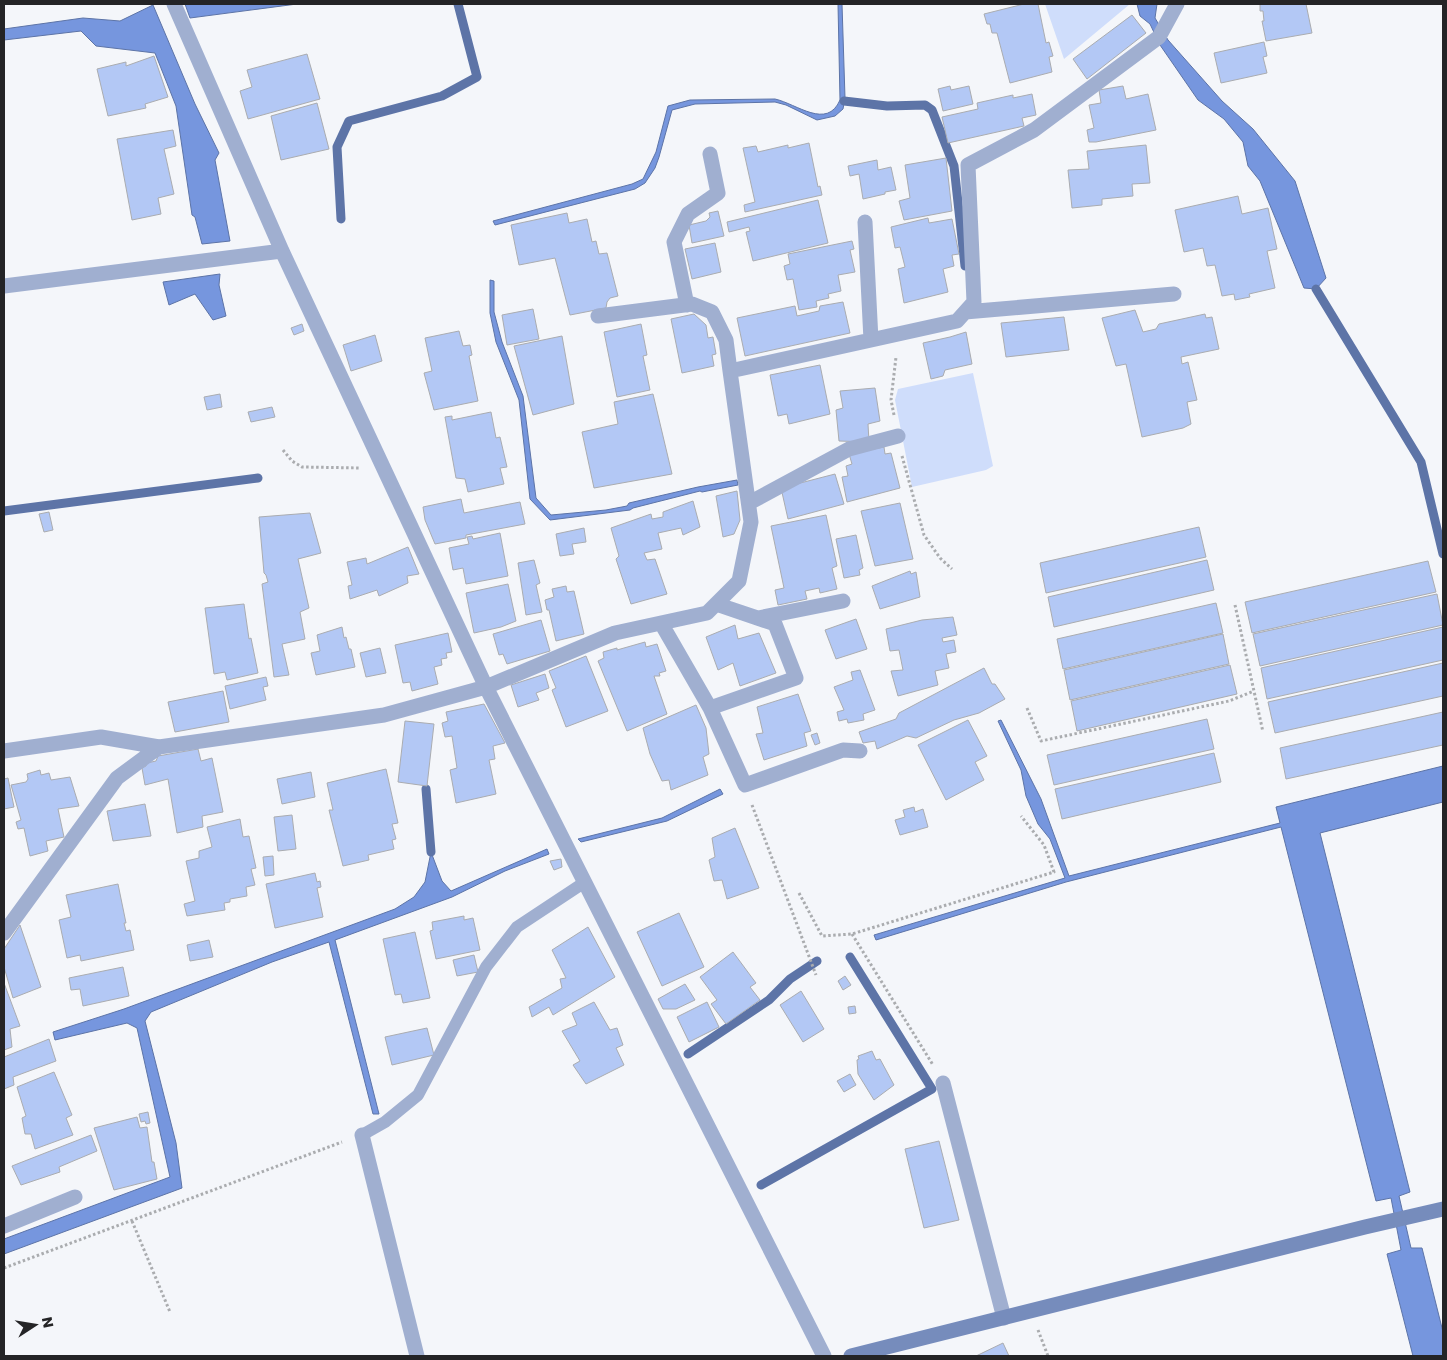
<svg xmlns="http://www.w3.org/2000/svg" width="1447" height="1360" viewBox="0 0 1447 1360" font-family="Poppins,sans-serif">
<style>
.green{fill:#cfddfb}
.water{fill:#7696de;stroke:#5d74a7}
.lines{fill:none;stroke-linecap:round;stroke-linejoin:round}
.stream{stroke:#5d74a7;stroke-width:9}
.building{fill:#b3c8f5;stroke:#aaacb0}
.path{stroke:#aaacaf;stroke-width:3;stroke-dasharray:2.5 2.5;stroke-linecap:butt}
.lane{stroke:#a0afd0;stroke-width:12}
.street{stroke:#a0afd0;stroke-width:15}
.secondary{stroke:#768cbc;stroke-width:15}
</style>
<rect width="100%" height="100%" fill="#f4f6fa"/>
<path class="green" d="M1045,4H1130L1064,59Z
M973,373L993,466L986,470L912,487L895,400L898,389Z"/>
<path class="water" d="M185,4H297L190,18Z
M838,4H842L845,98L843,109L835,116L817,120L786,105L775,102L695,104L672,110L659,157L655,168L645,183L635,189L495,225L493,221L632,184L643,179L656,152L668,106L690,100L775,99C797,104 827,130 840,100Z
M1137,4H1157L1155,18L1168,40L1222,101L1253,129L1295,181L1326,278L1316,289L1304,288L1260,181L1248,166L1243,142L1224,119L1198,100L1160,45L1150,24L1140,16Z
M153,5L195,104L219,153L215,160L230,241L202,244L195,217L192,215L176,106L155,53L96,46L81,31L4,40V29L83,18L120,21Z
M220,274L219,285L226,316L213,320L195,294L169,305L163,282Z
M490,280L494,281V312L502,342L523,396L536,498L551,515L606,510L627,506L629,503L698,487L737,480L738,485L702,492L700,491L633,508L630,510L550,520L530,499L519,400L496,342L490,313Z
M1001,720L1041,799L1069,876L1280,823L1276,807L1443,766V802L1320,833L1410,1192L1399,1196L1411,1248H1422L1443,1332V1356H1413L1387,1254L1401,1250L1391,1198L1376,1201L1281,827L1066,882L876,940L874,935L1065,878L1050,839L1038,824L1026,796L1021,770L998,721Z
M720,789L723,794L667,821L581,842L578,839L662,818Z
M547,849L549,854L505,871L452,897L335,940L379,1114H373L329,942L272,962L151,1012L145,1021L176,1143L182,1188L4,1254V1239L170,1177L137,1028L127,1023L55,1040L53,1032L124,1009L395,909L414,897L425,882L431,852L442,881L451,891Z"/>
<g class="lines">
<path class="stream" d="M844,101L887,106L925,105L932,110L954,166L965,266
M341,219L337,147L349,121L442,96L477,77L458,4
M1316,289L1421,462L1443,554
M4,511L258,478
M426,789L431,852
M688,1054L769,1000L790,979L817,961
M761,1185L932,1089L850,957"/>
</g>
<path class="building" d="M1024,4H1038L1046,43L1049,42L1053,56L1049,57L1052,72L1010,83L997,33H992L990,24H987L984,14Z
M1260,4H1306L1312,33L1266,41L1262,21H1264L1263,11H1260Z
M1132,15L1146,33L1087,79L1073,59Z
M1264,42L1267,56L1263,57L1267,73L1221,83L1214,53Z
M307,54L320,99L248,119L240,91L252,87L247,70Z
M154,56L168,97L145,104L146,108L108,116L97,69L126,62V66Z
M950,86L951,90L969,86L973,104L943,111L938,89Z
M1123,86L1126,99L1148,94L1156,130L1096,142H1089L1087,130L1094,128L1089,105L1101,103L1099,90Z
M1032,94L1036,115L1022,118L1024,126L948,143L942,117L978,109L977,103L1013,95V98Z
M317,103L329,149L281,160L271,116Z
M173,130L176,146L164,149L174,194L158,198L161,214L132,220L117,139Z
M809,143L818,187L820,186L822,195L745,212L744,205L755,202L743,148L756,146L758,152L788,145V148Z
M1146,145L1150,183L1132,184L1133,196L1102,199V205L1072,208L1068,170L1089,169L1087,151Z
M946,158L952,211L904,220L899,201L910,198L905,165Z
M877,160L878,170L891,167L896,190L885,192V194L863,199L859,174L850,176L848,166Z
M1238,196L1242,214L1268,208L1277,249L1267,251L1275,288L1249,294L1250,297L1235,300L1234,294L1222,296L1215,265L1207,266L1203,248L1184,252L1175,210Z
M818,200L828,243L753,261L746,232L750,231L749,227L729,232L727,222Z
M718,211L724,236L692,243L689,225L706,221L710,217L709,213Z
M567,213L569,223L587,219L592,242L596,241L599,254L607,253L618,296L610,298L607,302L606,308L570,315L555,258L519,265L511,225Z
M928,218L929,223L952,219L959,254L952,255L954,266L943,269L948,292L904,303L898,269L905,267L900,247L895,248L891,227Z
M852,241L854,249L850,250L855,272L838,275L841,291L828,294L829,298L816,301L817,307L799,310L793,279L787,280L784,266L790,264L788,254Z
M715,243L721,272L692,279L685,249Z
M843,302L850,333L745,356L737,318L795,306L797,316L819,311L820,306Z
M533,309L539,339L507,345L502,315Z
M1135,310L1143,332L1156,329L1159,324L1205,314L1206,318L1212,317L1219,349L1181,357L1182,364L1188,362L1197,400L1187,402L1191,424L1183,428L1142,437L1126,364L1116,366L1102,318Z
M694,314L706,325L708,338L713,337L716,354L712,355L714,366L682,373L671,319Z
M1064,317L1069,350L1006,357L1001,323Z
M302,324L304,331L294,335L291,328Z
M641,324L647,355L643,356L650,390L617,397L604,332Z
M459,331L463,346L470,345L472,355L469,356L478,401L434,410L424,373L432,371L425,338Z
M966,332L972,364L945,370L943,376L931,379L923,343L950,337Z
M375,335L382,361L351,371L343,345Z
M562,336L574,404L533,415L514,346Z
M820,365L830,414L789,424L787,414L778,416L770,375Z
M875,388L880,421L868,424L869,442L839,441L836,410L843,408L840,391Z
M220,394L222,407L207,410L204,397Z
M653,394L672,474L594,488L582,432L618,424L614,402Z
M272,407L275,417L251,422L248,412Z
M491,412L496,438L500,437L507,467L500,468L504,484L468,492L465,479L456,478L445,417L452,416V420Z
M884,447L885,454L891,453L900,488L847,502L842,477L848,476L846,466L852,464L849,454Z
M835,474L844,504L788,519L781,488Z
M737,491L740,520L734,534L723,537L716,496Z
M461,499L464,513L520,502L525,524L466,535V538L435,544L425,520L423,507Z
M693,501L700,527L683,535L681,528L658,533L662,549L644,553L647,560L655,559L667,594L631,604L616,559L619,556L611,528L651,514L652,519L663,517V512Z
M900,503L913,559L875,566L861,511Z
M49,512L53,530L44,532L39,514Z
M310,513L321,553L298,559L309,608L300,612L305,639L282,644L289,675L274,677L262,584L268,582L266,575L264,573L259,517Z
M826,515L837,566L832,568L837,589L820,593L819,588L805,591L807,599L778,605L775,590L784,588L771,526Z
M1199,527L1206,557L1046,593L1040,563Z
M584,528L586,542L572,544L574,554L560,556L556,534Z
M500,533L508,576L466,584L463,568L453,570L449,548L469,544L467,537L472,536L473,539Z
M856,535L863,568L859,570L860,575L844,578L836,539Z
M408,547L419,574L407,576L408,583L379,596L377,590L350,599L348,586L352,585L347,562L366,558L367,564Z
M534,560L540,583L536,585L542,612L526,615L518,563Z
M1207,560L1214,590L1054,627L1048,597Z
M1428,561L1436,592L1252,633L1245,602Z
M910,571L911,574L916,572L920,597L880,609L872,586Z
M508,584L516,621L501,627L474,633L466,593Z
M566,586L567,592L574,591L584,634L556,641L549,610H547L545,600L554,597L552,589Z
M1437,594L1443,625L1260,666L1253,634Z
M1216,603L1223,633L1063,669L1057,639Z
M244,604L249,639L251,638L258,673L227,680L225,672L214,674L205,608Z
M953,617L957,635L942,638L943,642L954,640L956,652L946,654L949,668L935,671L938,685L898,696L891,671L903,670L899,650L890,651L886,629L922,620Z
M856,619L867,649L836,659L825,630Z
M541,620L550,651L507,664L503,654L499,655L493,634Z
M735,625L738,639L759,633L776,673L740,686L733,663L718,670L706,637Z
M342,627L344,638L346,637L349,649H351L355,667L316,675L311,653L320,651L317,635Z
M1443,627V660L1267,699L1261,668Z
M448,633L452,652L446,653L447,658L441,659L442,665L434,667L438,684L412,691L410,682L403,683L395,645Z
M1223,634L1229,664L1070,700L1064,670Z
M645,642L646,647L657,644L666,671L659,673L660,676H654L667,714L627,731L598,661L604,658L603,652L617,648V650Z
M380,648L386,673L366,677L360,653Z
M586,656L608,711L566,727L552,690L556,688L549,671Z
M1443,663V696L1275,733L1268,702Z
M1230,665L1237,694L1077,731L1071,701Z
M984,668L992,684H995L1005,699L979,713L954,720L916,738L907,736L877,749L875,741L863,743L859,732L896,719L899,713Z
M860,670L875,710L863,714L864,720L848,723L847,719L839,721L837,712L844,710L834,687L853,680L851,672Z
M545,674L549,688L536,693L539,700L518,707L511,685Z
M266,677L268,686L263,687L266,700L230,709L225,686Z
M223,691L229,722L175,732L168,702Z
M798,694L811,731L804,733L807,746L764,760L756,734L763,733L757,707Z
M484,704L505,743L493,746L495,759L489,760L496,794L456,803L450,770L457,768L452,736L445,737L442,723L448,721L446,712Z
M696,705L706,728L709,754L703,757L708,775L671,790L669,780L662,781L650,754L643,728Z
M1443,712V745L1286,779L1280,748Z
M1207,719L1214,749L1054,785L1047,755Z
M968,720L987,756L975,762L984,780L946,800L918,745Z
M405,721L434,724L427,786L398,782Z
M817,733L820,743L815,745L811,735Z
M198,749L201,761L212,758L223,812L202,816L203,827L177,833L168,779L145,785L142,768L146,766L147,763L156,761L158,756Z
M1214,753L1221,782L1062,819L1055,789Z
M386,769L398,823L392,824L396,839L392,840L394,849L368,855L369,860L343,866L329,810H333L327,783Z
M40,770L41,775L49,773L51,780L70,777L79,806L58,809L64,837L46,841L48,851L30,856L24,828L18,829L16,822L21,820L11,785L26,782L28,779L27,774Z
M311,772L315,797L282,804L277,779Z
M8,778L14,807L4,809V779Z
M145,804L151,836L113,841L107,811Z
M914,807L915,812L923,809L928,827L900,835L895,820L905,817L903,810Z
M292,815L296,849L278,851L274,817Z
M240,819L243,837L249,836L256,868L251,869L255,885L246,887L247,896L230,899V902L224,903L225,910L187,916L184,904L195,901L186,861L199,858V851L212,847L207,827Z
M735,828L759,888L727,899L722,880L714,881L709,860L715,857L712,838Z
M273,856L274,875L265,876L263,857Z
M561,859L562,867L554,870L550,861Z
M315,873L317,882L320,881L321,887L317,888L323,917L275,928L266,884Z
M118,884L126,923H124L126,931L130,930L134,950L81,961L80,955L67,958L59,920L71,917L66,895Z
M679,913L704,967L662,986L637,932Z
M464,916V920L473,918L480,950L436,959L430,931L433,930L432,922Z
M20,925L41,987L13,998L4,967V949Z
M588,927L615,977L553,1015L549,1007L532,1017L529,1007L562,988L560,979L566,978L552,950Z
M415,932L430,998L403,1003L401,994L395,995L383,939Z
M209,940L213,957L190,961L187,945Z
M733,952L756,983L750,987L760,1000L726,1024L711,1004L717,1000L700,977Z
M474,955L478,972L457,976L453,960Z
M123,967L129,996L83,1006L80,989L71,990L69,978Z
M845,976L851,985L843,990L838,981Z
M4,983L20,1026L10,1029L12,1047L4,1050Z
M685,984L695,1000L676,1009H663L658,999Z
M801,991L824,1029L803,1042L780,1005Z
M594,1002L610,1030L617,1028L623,1045L616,1048L624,1065L586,1084L573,1065L580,1061L562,1031L577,1025L572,1013Z
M707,1002L719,1027L689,1042L677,1017Z
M855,1006L856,1013L849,1014L848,1007Z
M427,1028L434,1055L392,1065L385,1037Z
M49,1039L56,1061L13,1077L14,1085L4,1089V1057Z
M872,1051L876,1060L880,1059L894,1085L874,1100L858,1074L857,1060L859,1059L858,1056Z
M54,1072L72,1115L66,1118L73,1135L35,1149L31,1134H25L22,1118L26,1116L17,1087Z
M850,1074L856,1085L844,1092L837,1081Z
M148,1112L150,1123L146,1124L145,1121L141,1122L139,1114Z
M137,1117L140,1128L147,1127L152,1162H154L157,1179L114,1190L94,1128Z
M91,1135L97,1151L59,1167L60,1172L21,1185L12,1166Z
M939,1141L959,1220L924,1228L905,1149Z
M1003,1343L1009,1356H976Z"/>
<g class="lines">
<path class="path" d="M894,415L891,400L896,357
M283,450L292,461L302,467L361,468
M902,456L924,535L940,558L952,569
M1235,605L1263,732
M1027,708L1041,741L1229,701L1254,691
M752,805L816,975
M799,893L822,936L852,934L1054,872L1044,845L1021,816
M852,934L933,1065
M132,1221L170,1312
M4,1268L342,1142
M1038,1330L1048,1356"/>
<path class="lane" d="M362,1135L385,1122L418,1095L486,967L517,927L585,882"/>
<path class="street" d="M174,4L282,251L486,687L824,1356
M865,222L871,340
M4,286L282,251
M687,305L674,242L688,214L718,193L710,154
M965,312L1174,294
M598,316L692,304L712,312L726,340L730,371
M749,503L849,449L898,436
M758,618L843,601
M661,623L710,708L745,785L843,750L860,751
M710,708L796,678L775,624L716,604
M4,751L101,737L159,747L384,715L486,687L615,633L707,613L739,581L751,522L730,371L957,321L974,302L968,165L1034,130L1159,37L1177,4
M4,933L117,778L159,747
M943,1083L1004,1318
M362,1135L417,1356
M4,1226L75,1197"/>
<path class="secondary" d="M851,1356L1365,1227L1443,1209"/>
</g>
<rect width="1447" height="1360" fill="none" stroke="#242426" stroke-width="10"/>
<g transform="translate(35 1325) rotate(78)" stroke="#f4f6fa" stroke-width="4" paint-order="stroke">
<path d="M0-4L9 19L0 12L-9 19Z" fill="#242426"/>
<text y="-8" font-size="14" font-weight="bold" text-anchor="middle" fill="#242426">N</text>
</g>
</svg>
